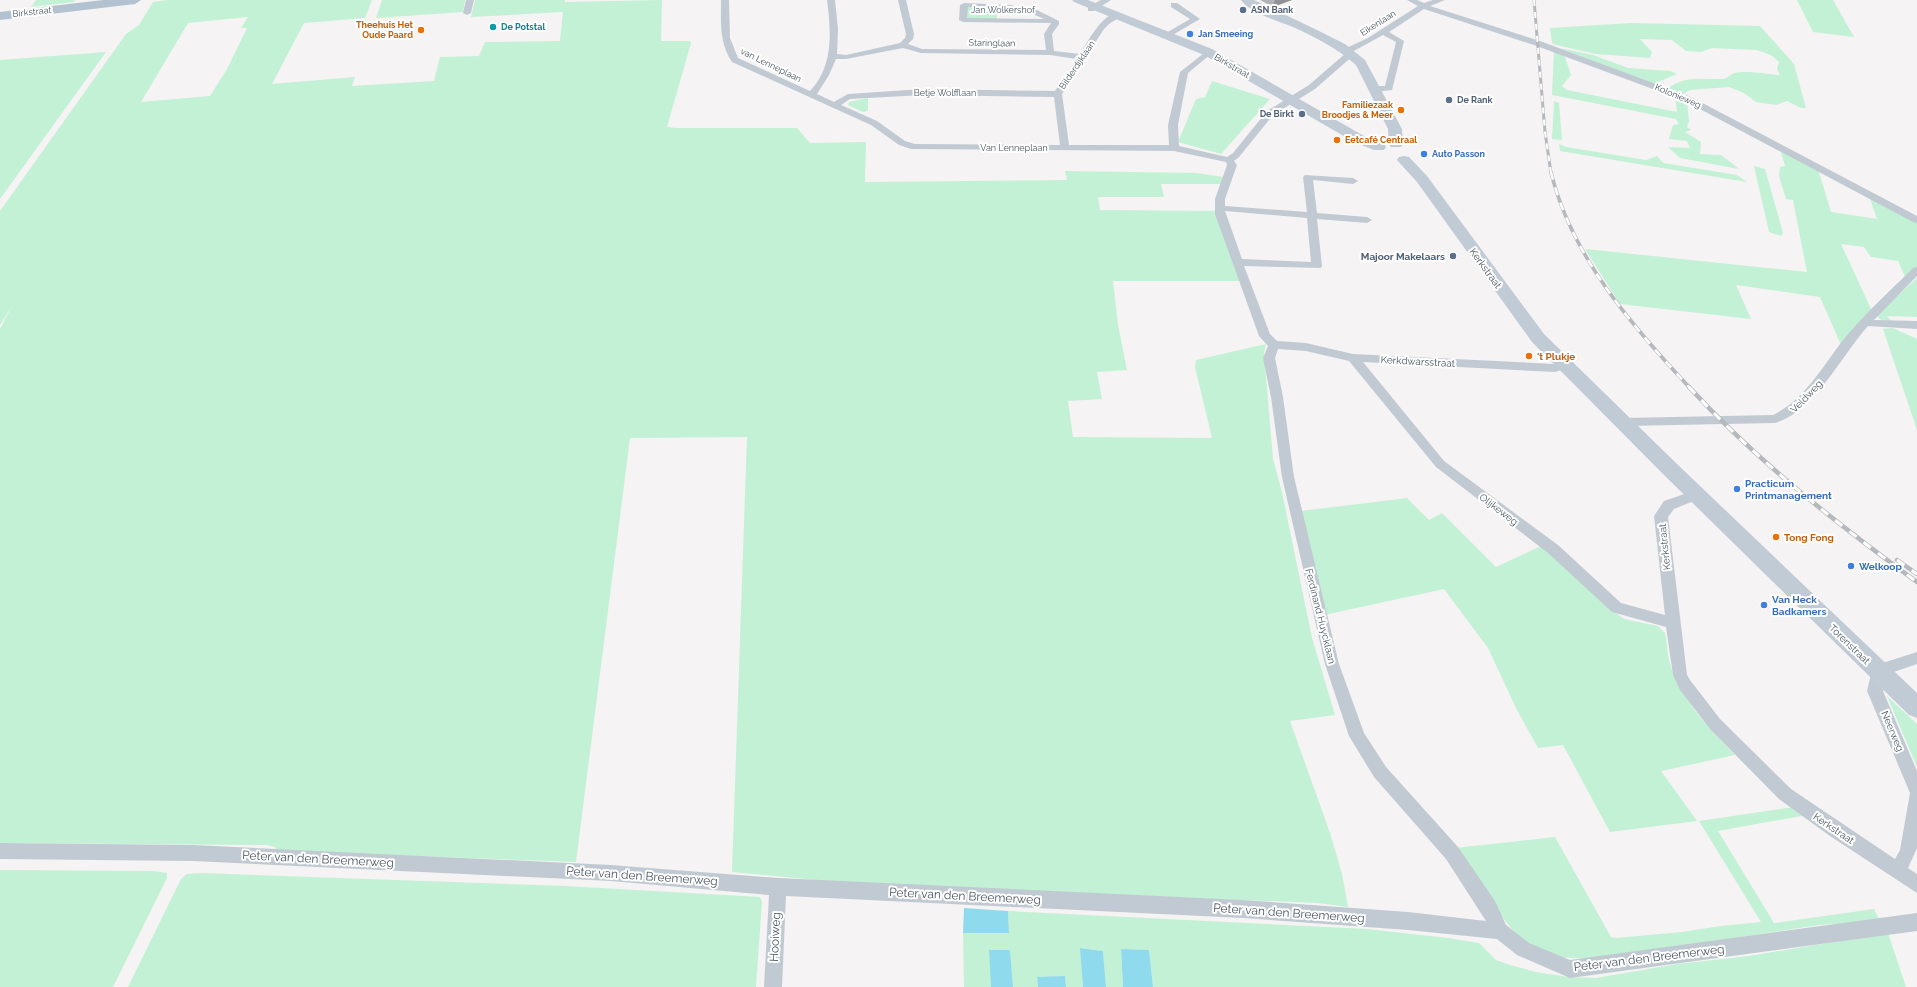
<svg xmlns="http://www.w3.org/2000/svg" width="1917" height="987" viewBox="0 0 1917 987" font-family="Raleway,sans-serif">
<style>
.green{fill:#c3f1d5;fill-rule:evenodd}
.water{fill:#90daee}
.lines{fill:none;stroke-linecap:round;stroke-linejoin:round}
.street{fill:#c1cad2;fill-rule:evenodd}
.secondary{fill:#c1cbd6;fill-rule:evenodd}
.primary{fill:#b3c2d1;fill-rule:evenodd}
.rail-far2-casing{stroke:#b5b8bd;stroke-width:3}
.rail-far1-casing{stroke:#b5b8bd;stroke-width:3.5}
.rail-casing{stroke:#b5b8bd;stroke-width:4.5}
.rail-far2{stroke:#fff;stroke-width:2;stroke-dasharray:6;stroke-linecap:butt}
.rail-far1{stroke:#fff;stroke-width:2.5;stroke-dasharray:8;stroke-linecap:butt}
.rail{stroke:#fff;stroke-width:3;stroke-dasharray:9;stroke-linecap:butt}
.wall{fill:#b0b2b7}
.shaded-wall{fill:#909195}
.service-dot{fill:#5c6f8a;stroke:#fff;stroke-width:1.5}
.culture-dot{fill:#0f9aa8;stroke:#fff;stroke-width:1.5}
.food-dot{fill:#e8710a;stroke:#fff;stroke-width:1.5}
.shop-dot{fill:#3f7fe0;stroke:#fff;stroke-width:1.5}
.labels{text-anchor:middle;stroke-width:4;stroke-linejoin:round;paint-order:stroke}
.far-street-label{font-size:9px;fill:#4a5661;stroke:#fff}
.far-service-label{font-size:9px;font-weight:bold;fill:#4e5e75;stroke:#fff;text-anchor:start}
.far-food-label{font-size:9px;font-weight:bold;fill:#c56008;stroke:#fff;text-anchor:end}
.far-culture-label{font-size:9px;font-weight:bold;fill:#0d838f;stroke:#fff;text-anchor:start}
.far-shop-label{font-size:9px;font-weight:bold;fill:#366cbe;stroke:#fff;text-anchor:start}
.service-label{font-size:10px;font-weight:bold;fill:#4e5e75;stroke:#fff;text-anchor:end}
.street-label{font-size:10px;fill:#4a5661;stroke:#fff}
.food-label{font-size:10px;font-weight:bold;fill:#c56008;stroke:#fff;text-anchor:start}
.shop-label{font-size:10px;font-weight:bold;fill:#366cbe;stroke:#fff;text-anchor:start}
.near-street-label{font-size:12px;fill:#4a5661;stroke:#fff}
</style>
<rect width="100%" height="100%" fill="#f5f3f3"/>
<path class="green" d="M36,0H75L74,2L31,7Z
M168,0H372L365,18L304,23L272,84L355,77L352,86L434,81L440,57L479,56L485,42L560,41L563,12L471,17L475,0H565V2L662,0L661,41H690L691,43L667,127L676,128H797L810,143L866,142L865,182L1067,180L1065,171L1196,173L1223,177L1224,184H1161L1164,197H1098L1100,210L1218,211L1243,281H1113L1118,325L1127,370L1097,372L1102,399L1068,401L1073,437L1212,438L1195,367L1196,360L1266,344L1264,353L1273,459L1282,492L1312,638L1335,715L1290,721L1330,833L1342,874L1348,907L1317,903L858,884L732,872L747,437L630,438L576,862L277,851L275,847L267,845L0,843V329L12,306L0,325V211L126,34L139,25L153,2ZM248,17L241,28H247L227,69L210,96L141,102L188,23Z
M382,0H465L463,12L376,18Z
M1797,0H1833L1854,37L1813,32Z
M966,6H997V20L966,19Z
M1632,23L1760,26L1794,64L1806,108H1801L1787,101L1776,105L1756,102L1744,93L1729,87L1690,90L1681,95L1666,89C1689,74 1698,80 1723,79C1728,78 1730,75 1734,73C1748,70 1766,74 1780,75L1777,69L1779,62L1771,55L1757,50L1712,48L1701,52L1686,51L1672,40L1640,39L1652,52L1650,58L1596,54L1556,45L1552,43L1550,28Z
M1560,48L1593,55L1628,68L1670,71L1677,74L1653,84Z
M1554,50L1564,54L1571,75L1562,86L1567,90L1677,112L1675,96L1687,101L1689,121L1687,127L1691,130L1685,132L1701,142L1700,154L1721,155L1739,169L1680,158L1668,147L1690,148L1687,141L1669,139L1673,125L1679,124L1676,119L1552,95Z
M106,52L0,199V60Z
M1212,81L1270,99L1221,154L1178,142L1196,99L1205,97Z
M868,98V111L863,112L848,105L849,102Z
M1554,101L1559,103L1562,140L1552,139Z
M1559,144L1566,147L1646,160L1657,156L1663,163L1737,175L1747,182L1560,151Z
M1780,149L1818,169L1831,212L1877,219L1869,196L1917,222V267L1906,279L1898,261L1871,257L1864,247L1841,244L1872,311L1841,345L1820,297L1736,285L1751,319L1620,304L1585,249L1807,272L1793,200L1786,199L1779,176L1780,167L1785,166Z
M1754,166L1765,169L1783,233L1781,236L1769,232Z
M1917,278V317L1887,316L1892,322L1879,319L1877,315Z
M1893,328L1917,339V430L1883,329Z
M1407,498L1429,520L1442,513L1496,567L1541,546L1613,611L1624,619L1658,626L1665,633C1667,642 1667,651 1669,660C1679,698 1709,728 1735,755L1661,771L1697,821L1610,832L1563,745L1538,748L1516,708L1488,648L1444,589L1324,615L1301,511Z
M1887,696L1917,724V767Z
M1794,807L1807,815L1718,831L1774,923L1874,909L1880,921L1819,925L1602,958C1579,959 1557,959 1536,950C1513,941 1471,871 1455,848L1555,837L1611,937L1616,938L1682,932L1721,926L1761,922L1699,821Z
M0,870L153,871L167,873V878L113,987H0Z
M201,873L565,886L760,897L762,902L756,987H128L181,879L187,874Z
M1008,911L1367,929L1448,938L1479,943L1496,960L1510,965L1536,972L1568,977L1596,978L1677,964L1749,956L1888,933L1906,987H1153L1149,950L1121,949L1123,987H1106L1103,951L1081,948L1083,987H1066L1065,976L1037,978L1038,987H1013L1010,951L990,950L991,987H964L963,933H1009Z"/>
<path class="water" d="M964,908L1008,911L1009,933H963Z
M1080,948L1103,951L1106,987H1083Z
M1121,949L1149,950L1153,987H1123Z
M989,950H1010L1013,987H991Z
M1065,976L1066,987H1038L1037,977Z"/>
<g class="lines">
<path class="street" d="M466,0H474L471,13L467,15L463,13Z
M721,0H729L730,38L738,58L810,91C834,66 831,31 827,0H835L838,29L837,54L846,55L900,43L905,38L906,34L898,0H906L914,34L913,39L908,44L922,49L1046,50L1044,34L1051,23L963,22L959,20L960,5L964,3L1011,5L1023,9H1035L1059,21V24L1052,34L1054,51L1080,54C1087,43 1104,10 1120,13V17L1109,24L1104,29L1062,94L1069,145H1169L1168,125L1180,72L1208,50L1212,52L1211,54L1188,73L1178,125L1179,146L1227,157L1233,153L1267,111L1309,85L1346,53L1343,51L1344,49L1368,38L1418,6L1407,0H1417L1424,3L1433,0H1445L1430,6L1540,41L1691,97L1917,216V223L1913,222L1685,101L1534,45L1424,9L1389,32L1404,41L1392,90L1374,92L1370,89L1374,86H1385L1396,42L1383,35L1352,52L1355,54L1315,89L1273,115L1239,157L1234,161L1237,165L1225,199V206L1307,212L1303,177L1305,175L1353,178L1358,181L1353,184L1313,180L1317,213L1367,217L1372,220L1367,223L1317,219L1322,266L1321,268L1244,266L1270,334L1277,341L1306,343L1353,354L1554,364L1564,361L1568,362L1570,365L1568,368L1555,372L1363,362L1444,461L1558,545L1621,603L1665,615L1654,516L1664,501L1696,490L1701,492L1703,495L1701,498L1674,509L1668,517L1687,675L1690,680L1720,719L1791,789L1895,859L1900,850L1910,793L1867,691L1873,666L1917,652V664L1885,675L1883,691L1917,771V848L1908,868L1917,874V893L1830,836L1779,799L1710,729L1680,690L1673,675L1666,627L1612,612L1548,553L1436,467L1349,361L1306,351L1278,349L1275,358L1283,397L1294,477L1339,664L1364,733L1386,767L1458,847L1495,901L1506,925L1529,943L1570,960L1917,913V931L1570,978L1517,955L1497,939L1408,930L1243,918L786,896L782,987H764L769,895L611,881L193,861L0,859V843L193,845L611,865L778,878L1243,900L1408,912L1486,921L1446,859L1374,777L1349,736L1325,664L1282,477L1271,397L1263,358L1268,346L1259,336L1215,214V199L1227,165L1226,162L1174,151L911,149L899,145L871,125L732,62C719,42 721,23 721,0ZM968,7C987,8 1002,9 1020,13C1031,15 1032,13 1044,19L967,18ZM903,48L921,53L1050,55L1077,59L1055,91L923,89L848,94L834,102L817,94L829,75L836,59H846ZM923,95L1054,97L1060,145L915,144L905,141L877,121L841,105L850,99ZM1225,211L1307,218L1311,262L1242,259Z
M1101,0H1111L1094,11H1088V7Z
M1171,3H1177L1200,19L1169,37H1166V33L1190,19L1171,7Z
M1917,267V276L1874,320L1917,321V329L1868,326C1841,356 1815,411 1775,423L1623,426L1619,425L1617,422L1619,419L1623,418L1773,415C1809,397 1824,362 1849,333C1869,310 1892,289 1913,268Z"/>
<path class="secondary" d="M1072,0H1088L1212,49L1364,136L1384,144L1386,147L1384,150H1374L1354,142L1204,55L1074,2Z
M1241,0H1254L1317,30L1345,44L1365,60L1402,129L1403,144L1401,147H1391L1389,144L1388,129L1356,65C1337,48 1315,37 1293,27C1278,21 1250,13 1241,0Z
M1404,156L1409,157L1427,176L1544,334L1678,465L1917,693V718L1909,715L1664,475L1532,342L1417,182L1397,160L1399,157Z"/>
<path class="primary" d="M103,0H141L135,4L0,20V12Z"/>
<defs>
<path id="rail-far2" d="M1534,0L1545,132L1551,173"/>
<path id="rail-far1" d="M1551,172C1571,256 1633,327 1690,388"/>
<path id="rail" d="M1689,387C1757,461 1836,523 1917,582
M1897,560L1917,574"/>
</defs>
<use href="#rail-far2" class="rail-far2-casing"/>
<use href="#rail-far1" class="rail-far1-casing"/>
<use href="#rail" class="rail-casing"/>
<use href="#rail-far2" class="rail-far2"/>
<use href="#rail-far1" class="rail-far1"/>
<use href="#rail" class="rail"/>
</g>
<path class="wall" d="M1260,0H1292L1273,7Z"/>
<path class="shaded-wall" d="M1275,0H1292L1273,7Z"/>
<g class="service-dot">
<circle cx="1243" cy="10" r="4"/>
<circle cx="1449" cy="100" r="4"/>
<circle cx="1302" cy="114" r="4"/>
<circle cx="1453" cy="256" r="4"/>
</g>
<circle class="culture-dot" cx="493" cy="27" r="4"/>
<g class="food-dot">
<circle cx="421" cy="30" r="4"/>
<circle cx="1401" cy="110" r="4"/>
<circle cx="1337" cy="140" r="4"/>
<circle cx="1529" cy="356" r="4"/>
<circle cx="1776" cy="537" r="4"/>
</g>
<g class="shop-dot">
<circle cx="1190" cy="34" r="4"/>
<circle cx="1424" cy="154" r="4"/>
<circle cx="1737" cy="489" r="4"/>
<circle cx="1851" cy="566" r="4"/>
<circle cx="1764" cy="605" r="4"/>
</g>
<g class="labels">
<g class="far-street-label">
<text x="1003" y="13">Jan Wolkershof</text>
<text transform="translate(32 12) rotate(-6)" y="3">Birkstraat</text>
<text transform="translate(1378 23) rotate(-32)" y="3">Eikenlaan</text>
<text transform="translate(992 43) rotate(1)" y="3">Staringlaan</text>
<text transform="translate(771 65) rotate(26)" y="3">van Lenneplaan</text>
<text transform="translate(1077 65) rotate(-56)" y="3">Bilderdijklaan</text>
<text transform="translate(1232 66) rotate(30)" y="3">Birkstraat</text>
<text x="945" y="96">Betje Wolfflaan</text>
<text transform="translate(1678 96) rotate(23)" y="3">Kolonieweg</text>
<text x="1014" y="151">Van Lenneplaan</text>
</g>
<g class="far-service-label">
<text x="1251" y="13">ASN Bank</text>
<text x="1457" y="103">De Rank</text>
<text x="1294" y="117" text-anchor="end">De Birkt</text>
</g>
<g class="far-food-label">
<text x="413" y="28">Theehuis Het<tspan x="413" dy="10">Oude Paard</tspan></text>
<text x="1393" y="108">Familiezaak<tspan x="1393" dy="10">Broodjes &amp; Meer</tspan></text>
<text x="1345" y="143" text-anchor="start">Eetcafé Centraal</text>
</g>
<g class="far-culture-label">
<text x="501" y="30">De Potstal</text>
</g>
<g class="far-shop-label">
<text x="1198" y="37">Jan Smeeing</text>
<text x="1432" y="157">Auto Passon</text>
</g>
<g class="service-label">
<text x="1445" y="260">Majoor Makelaars</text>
</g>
<g class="street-label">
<text transform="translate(1486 268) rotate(54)" y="4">Kerkstraat</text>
<text transform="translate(1418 361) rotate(3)" y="4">Kerkdwarsstraat</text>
<text transform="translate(1806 396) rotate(-46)" y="4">Veldweg</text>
<text transform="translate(1499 509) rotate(37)" y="4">Olijkeweg</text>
<text transform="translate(1664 547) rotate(-96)" y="4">Kerkstraat</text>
<text transform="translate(1321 616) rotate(76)" y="4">Ferdinand Huycklaan</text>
<text transform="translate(1850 644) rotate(44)" y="4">Torenstraat</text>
<text transform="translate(1893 731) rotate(67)" y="4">Neerweg</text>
<text transform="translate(1834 828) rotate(34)" y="4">Kerkstraat</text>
</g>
<g class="food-label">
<text x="1537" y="360">'t Plukje</text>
<text x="1784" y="541">Tong Fong</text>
</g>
<g class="shop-label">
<text x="1745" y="487">Practicum<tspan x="1745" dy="12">Printmanagement</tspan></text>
<text x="1859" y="570">Welkoop</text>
<text x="1772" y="603">Van Heck<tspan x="1772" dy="12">Badkamers</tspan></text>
</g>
<g class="near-street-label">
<text transform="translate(318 859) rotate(3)" y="4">Peter van den Breemerweg</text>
<text transform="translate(642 876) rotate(4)" y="4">Peter van den Breemerweg</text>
<text transform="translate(965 896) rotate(3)" y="4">Peter van den Breemerweg</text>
<text transform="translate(1289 913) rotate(4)" y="4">Peter van den Breemerweg</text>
<text transform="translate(775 937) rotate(-87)" y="4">Hooiweg</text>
<text transform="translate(1649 958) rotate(-7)" y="4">Peter van den Breemerweg</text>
</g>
</g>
</svg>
